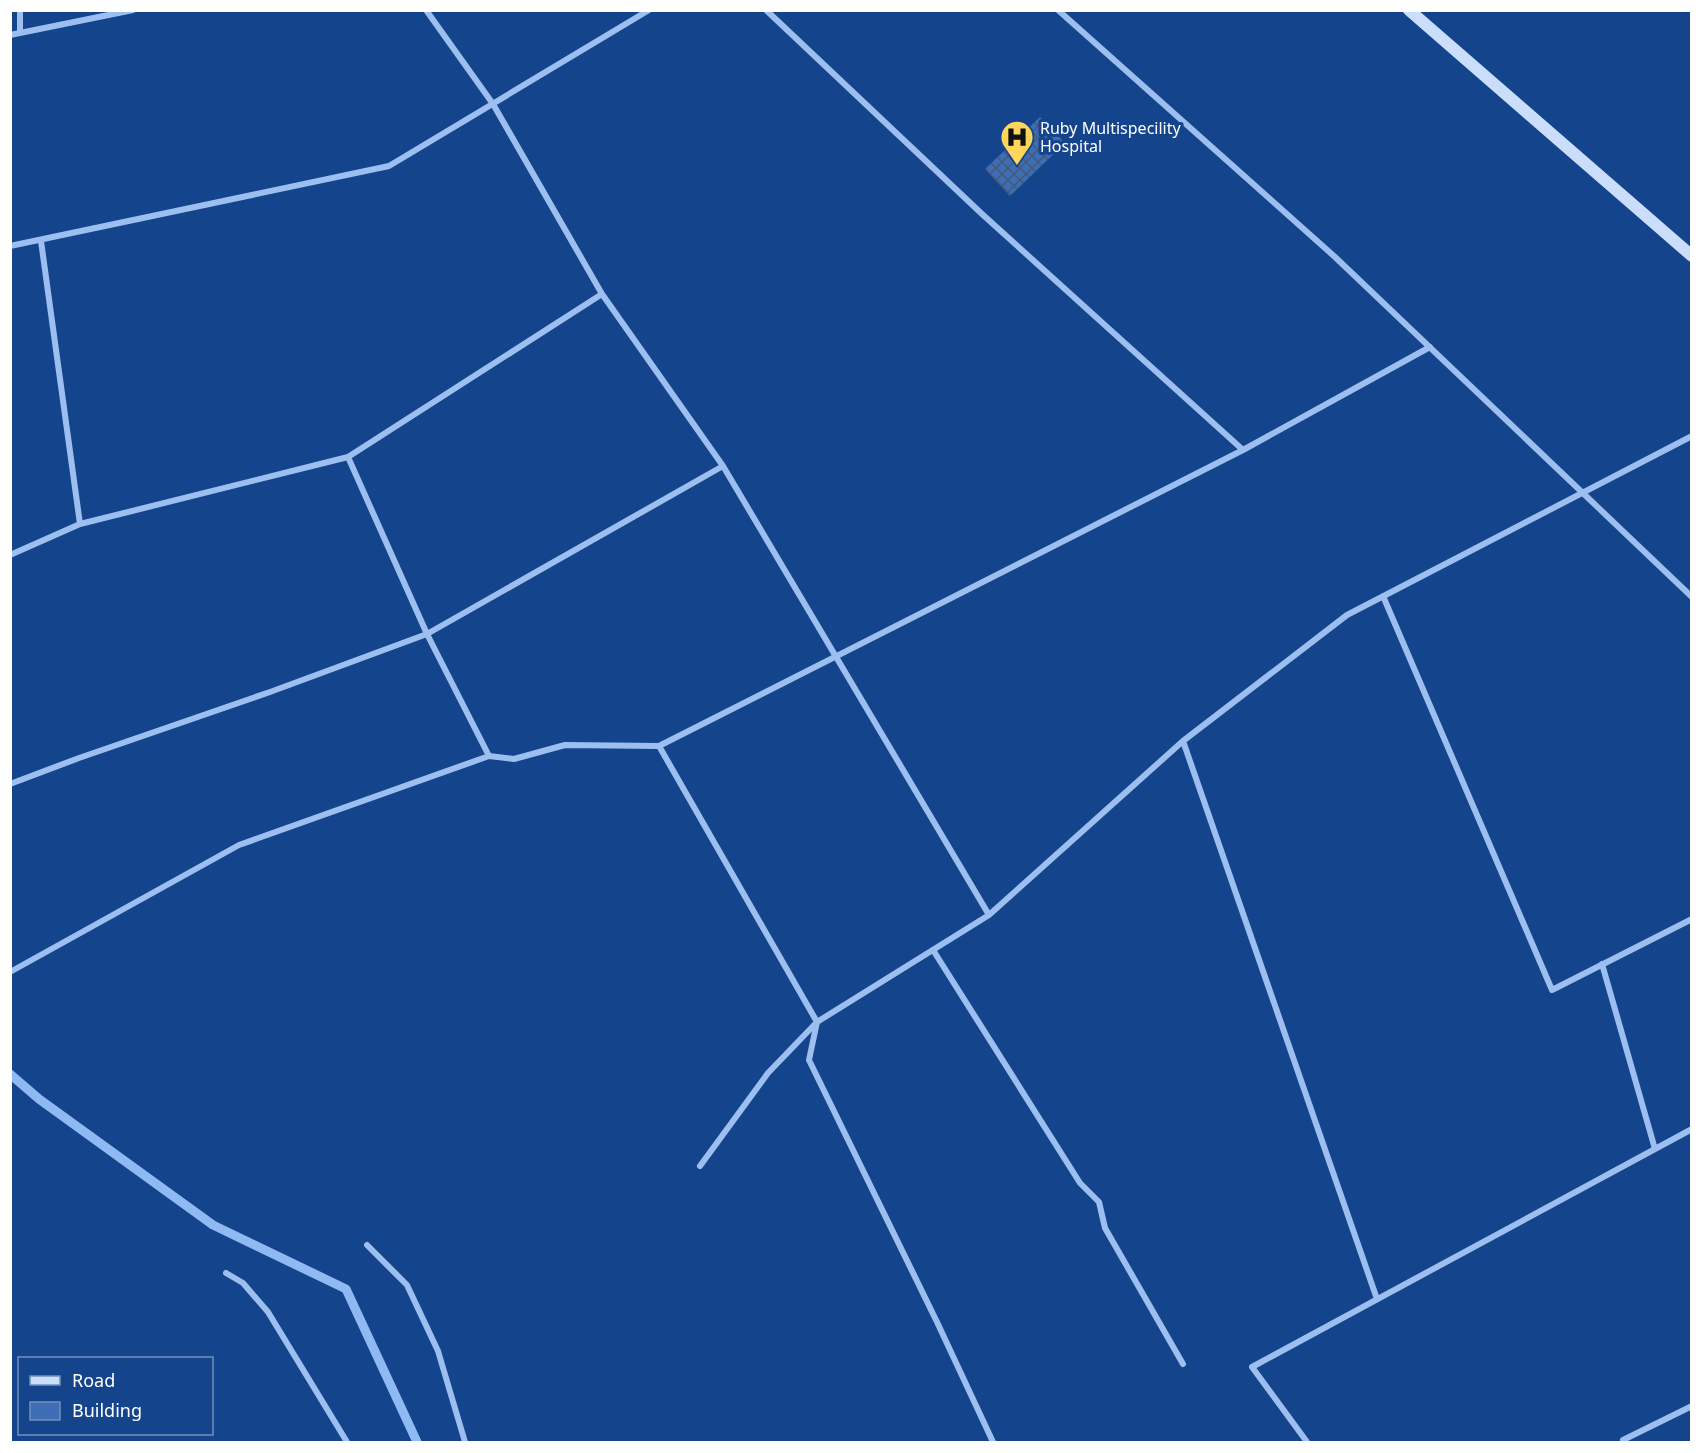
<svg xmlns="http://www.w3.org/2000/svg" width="1702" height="1453" viewBox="0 0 1702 1453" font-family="'Noto Sans',sans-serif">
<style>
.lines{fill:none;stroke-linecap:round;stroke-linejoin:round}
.stream{stroke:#8eb9f3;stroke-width:9}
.building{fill:url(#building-cross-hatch)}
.street{stroke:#9cbff0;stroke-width:6}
.secondary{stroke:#cadefb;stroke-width:12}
.labels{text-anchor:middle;stroke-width:6;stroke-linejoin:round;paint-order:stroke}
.poi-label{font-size:16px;fill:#fff;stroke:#14448c;text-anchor:start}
</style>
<defs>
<pattern id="building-cross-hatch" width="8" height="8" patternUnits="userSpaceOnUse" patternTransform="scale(1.5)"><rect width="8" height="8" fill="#3d6eb5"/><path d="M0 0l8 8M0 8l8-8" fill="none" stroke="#465a76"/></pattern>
</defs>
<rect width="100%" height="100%" fill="#14448c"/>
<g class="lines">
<path class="stream" d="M10,1074L39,1099L213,1225L346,1289L417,1442"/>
</g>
<path class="building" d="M1040,117L1065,143L1010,196L985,169Z"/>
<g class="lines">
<path class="street" d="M426,10L493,104L602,294
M766,10L982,214L1243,450L1430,347
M1058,10L1335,257L1692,597
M20,33V10
M10,35L133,10
M41,241L80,524L348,457L427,634L489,756
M10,246L389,166L649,10
M723,466L989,915L1183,741L1347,615L1692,436
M10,555L80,524
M1383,596L1552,990L1692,919
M1183,741L1377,1299
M10,784L79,758L270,692L427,634L723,466L602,294L348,457
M989,915L817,1022L659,746L1243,450
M933,950L1080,1183L1099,1202L1105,1228L1183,1364
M1602,964L1655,1149
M10,972L239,845L489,756L514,759L565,745L659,746
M817,1022L809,1060L937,1322L993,1442
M700,1166L768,1073L817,1022
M367,1245L407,1285L438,1351L465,1442
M226,1273L243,1283L268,1312L347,1442
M1307,1442L1252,1367L1692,1129
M1624,1442L1623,1440L1692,1406"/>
<path class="secondary" d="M1409,10L1692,256"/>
</g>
<defs>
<symbol id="hospital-pin" viewBox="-11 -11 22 30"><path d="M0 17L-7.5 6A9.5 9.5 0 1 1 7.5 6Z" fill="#ffd65b" stroke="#14448c"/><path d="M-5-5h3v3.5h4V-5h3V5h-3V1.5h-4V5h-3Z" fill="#111"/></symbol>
</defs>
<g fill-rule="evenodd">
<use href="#hospital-pin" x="998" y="118" width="38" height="52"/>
</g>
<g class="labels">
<g class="poi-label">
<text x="1040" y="134">Ruby Multispecility<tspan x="1040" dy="18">Hospital</tspan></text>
</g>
</g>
<rect width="1702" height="1453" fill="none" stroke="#ffffff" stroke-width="24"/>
<rect x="18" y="1357" width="195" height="78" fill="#14448c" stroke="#728fba" stroke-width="1.5"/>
<rect x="30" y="1376" width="30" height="9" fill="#cadefb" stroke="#728fba" stroke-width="1.5"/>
<text x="72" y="1387" font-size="18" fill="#ffffff">Road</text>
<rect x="30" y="1402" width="30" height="18" fill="#3d6eb5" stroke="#728fba" stroke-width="1.5"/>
<text x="72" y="1417" font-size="18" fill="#ffffff">Building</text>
</svg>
